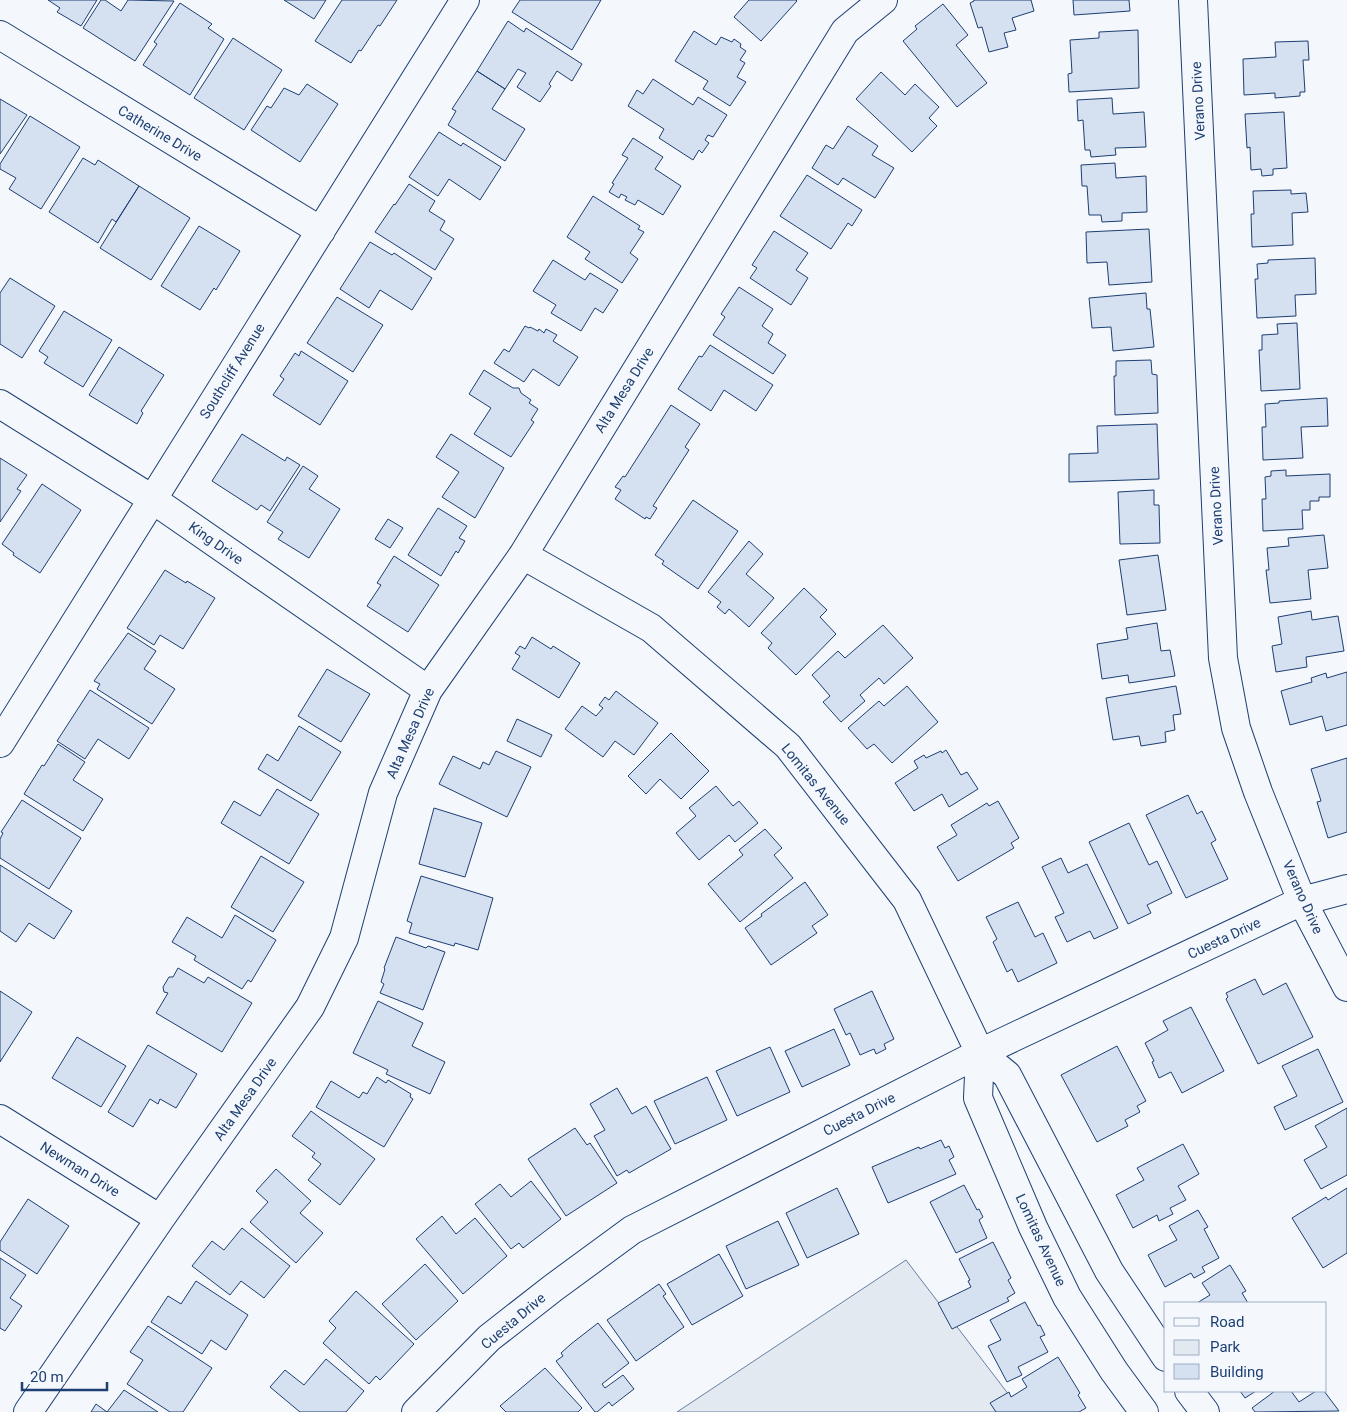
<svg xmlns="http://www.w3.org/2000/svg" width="1347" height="1412" viewBox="0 0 1347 1412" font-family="Roboto,sans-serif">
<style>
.green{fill:#e3e9f0;stroke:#687fa3}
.building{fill:#d5e0f0;stroke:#1d3f73}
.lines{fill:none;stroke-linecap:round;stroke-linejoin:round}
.minor-casing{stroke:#1d3f73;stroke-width:30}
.minor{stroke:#f4f7fb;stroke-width:28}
.labels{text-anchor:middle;stroke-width:4;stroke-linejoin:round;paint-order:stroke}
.street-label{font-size:14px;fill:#1d3f73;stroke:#f4f7fb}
</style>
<rect width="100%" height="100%" fill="#f4f7fb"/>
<path class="green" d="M906,1260L1022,1412H677Z"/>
<path class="building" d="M48,0H97L81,26L57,12L60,8Z
M101,0H105L121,11L128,0L174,1L135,61L83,28Z
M284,0H326L314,19Z
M342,0H397L380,26L378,25L361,51L359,50L351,63L315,41Z
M520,0H601L572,50L512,12Z
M749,0H796L797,1L761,41L734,17Z
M974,0H1031L1034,11L1012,18L1016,30L1004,33L1008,47L989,52L982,27L978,28L970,3L974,1Z
M1073,0H1129L1130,11L1074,15Z
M180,3L212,24L208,28L224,39L190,95L143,65L157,44L154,42Z
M943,4L968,35L956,45L987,83L957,107L903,41L917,29L915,26Z
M508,21L524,32L526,28L582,64L572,81L557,71L549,84L551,86L540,102L517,87L526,73L518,69L505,89L477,71Z
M1138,30L1139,88L1069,92L1068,74L1072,73L1070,40L1099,38V32Z
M694,31L716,45L721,37L732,42L734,39L741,44L740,47L746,51L740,60L745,63L737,77L746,82L730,106L703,89L708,81L675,61Z
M233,38L282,70L244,130L194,98Z
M1308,41L1309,60H1303L1305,92H1300V96L1275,98V93L1244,95L1243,59L1276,57L1275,42Z
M477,71L505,89L492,109L525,129L505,161L448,125L456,111L452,109Z
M881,72L905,95L915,84L939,107L929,118L937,126L912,152L856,99Z
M653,79L693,105L698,97L727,115L713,137L708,135L705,140L709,143L702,153L699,150L693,160L659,138L664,129L628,106L637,90L643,94Z
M307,84L338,104L300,162L251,130L267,106L271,108L284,88L299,95Z
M1112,98L1113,114L1144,112L1146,147L1115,148L1116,155L1091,157L1090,150H1085L1083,120L1078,121L1077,100Z
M0,99L27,115L0,154Z
M1284,112L1287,168L1273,169V175L1262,176L1261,169L1251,170L1250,147L1247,148L1245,114Z
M30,116L80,147L41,209L9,189L16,178L0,169V164Z
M848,126L878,146L872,155L894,168L875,198L843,178L838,185L812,168L826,145L833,149Z
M439,132L461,146L463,143L501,167L480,200L449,179L438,196L409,177Z
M633,138L663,157L655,169L681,186L663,215L638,200L635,205L625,200L627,197L621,194L619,198L609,192L614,184L612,183L628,158L622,155Z
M83,158L95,165L98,160L139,186L116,222L112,219L98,243L49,212Z
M1115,163L1116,178L1146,176L1147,212L1122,213V221L1102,222L1101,215H1089L1087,186H1082L1081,165Z
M807,175L862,210L852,226L848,223L831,249L780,216Z
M409,184L435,201L429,211L445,221L440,230L454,239L435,270L375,232L394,204L395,205Z
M139,186L190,218L151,280L100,248Z
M1291,190V194L1306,193L1308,212L1292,213L1293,245L1252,247L1251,214H1254L1253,191Z
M593,196L640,226L638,229L644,232L630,253L638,259L622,283L585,259L590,252L567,237Z
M199,226L240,251L216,290L214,288L200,310L161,286Z
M1149,229L1152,282L1109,285L1107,262L1087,263L1086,232Z
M774,231L808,253L796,270L808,278L791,305L750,278L757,268L752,265Z
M370,242L392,255L394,253L432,278L412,310L380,290L369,308L340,289Z
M1315,258L1316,294L1295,295L1296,316L1257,318L1255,279H1258L1257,264L1268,263V260Z
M553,260L585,280L590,273L618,290L603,313L595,308L581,331L551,313L556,305L533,291Z
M10,278L55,306L22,358L0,344V293Z
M739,287L773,309L762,326L773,334L768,343L786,355L773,374L713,335L725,317L721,314Z
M1146,293L1147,309H1150L1154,347L1113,351L1111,327L1092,328L1089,298Z
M337,297L383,325L353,372L307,343Z
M64,311L112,340L83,387L44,363L48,357L39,351Z
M1297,323L1300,389L1261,391L1259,350H1262V335L1278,334L1277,324Z
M525,326L529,328L530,327L538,331L539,329L544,333L546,329L557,335L553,341L578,357L559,386L533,369L524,382L494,363L504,349L509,352Z
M710,345L773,385L756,411L724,390L711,411L678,389L699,356L702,357Z
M119,347L164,375L141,411L143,413L137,424L89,395Z
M301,351L348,381L320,425L273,395L284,379L280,376L295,353L299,356Z
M1151,360L1152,374L1157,375L1158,413L1115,415L1114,376H1116V361Z
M484,370L513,388H519L521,393L531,400L529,403L538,409L531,420L534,422L511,457L474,434L491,408L469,394Z
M1327,398L1328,426L1301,427L1303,458L1263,460L1262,427H1266L1265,404L1279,403V401Z
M671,405L700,424L685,447L689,450L653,506L657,508L650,519L646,517L645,519L615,499L621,490L615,487L623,476L625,477Z
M1157,424L1159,479L1069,482V454L1098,453L1097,426Z
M242,434L285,461L287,457L300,465L270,511L261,505L257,510L212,481Z
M451,434L504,468L475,518L442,497L459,472L436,457Z
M0,458L27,475L17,489L21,491L0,522Z
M303,466L318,476L309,489L340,509L309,558L278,539L283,532L267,522Z
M1286,470V476L1330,474V497H1319V501H1310V510H1302L1303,529L1263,531L1262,499H1266L1265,477L1271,476V471Z
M42,484L81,510L40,573L13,555L14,553L2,544Z
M1154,490V505H1159L1160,543L1120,544L1118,492Z
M693,500L738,531L698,589L662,564L664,561L655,555Z
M438,508L467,526L459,538L465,541L458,553L456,551L441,576L408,555Z
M388,519L403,528L390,548L375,539Z
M1324,535L1328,568L1308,570L1311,599L1270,603L1266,570H1269L1267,548L1289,546L1288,538Z
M749,541L763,554L746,574L774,598L749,627L729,609L725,614L717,607L721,602L708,592Z
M1158,555L1166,610L1127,615L1119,560Z
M394,556L439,585L408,632L367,606L381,585L377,583Z
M165,570L186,583L187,581L215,598L183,649L160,635L154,645L127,628Z
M804,588L827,610L820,617L836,634L796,675L768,648L772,643L761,633Z
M1311,611L1312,620L1338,616L1344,651L1306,657L1307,667L1276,672L1272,646L1282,644L1278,617Z
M1157,623L1161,651L1170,650L1175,676L1129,683L1128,675L1102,679L1097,644L1128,639L1126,628Z
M883,625L913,658L884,684L879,678L860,695L865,701L841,722L823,702L830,696L812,675L838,651L845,658Z
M128,633L156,651L144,669L175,689L152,724L97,689L100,684L94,681Z
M532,637L551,649L553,646L580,663L559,698L512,669L520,656L515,653L520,646L525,649Z
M327,669L370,694L341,742L298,716Z
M1347,672V725L1326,731L1322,716L1290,725L1281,691L1312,682L1311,678L1326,673L1327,678Z
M907,686L938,722L892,763L874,744L867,749L848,728L879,701L884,706Z
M1176,686L1181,714L1173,715L1175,730L1165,732L1166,742L1141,746L1139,736L1113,740L1106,698Z
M90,690L149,728L129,759L98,739L85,759L57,741Z
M616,691L658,723L634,755L615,741L603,757L565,729L582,706L596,716L603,708L599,705L605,697L609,700Z
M517,719L552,735L541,757L507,741Z
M299,726L341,752L311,801L258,769L267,754L278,761Z
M671,733L709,771L681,799L660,779L646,794L628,776Z
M58,744L85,762L73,780L103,799L83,831L24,794L42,765L44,766Z
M946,750L961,775L967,772L978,789L949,807L942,794L914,811L895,783L918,768L914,761L924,755L926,758L941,751L942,753Z
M496,751L531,767L507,817L439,784L453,756L480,769L483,762L489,765Z
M1347,758V832L1328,838L1317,802L1321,801L1311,769Z
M716,786L733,806L739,801L758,823L735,842L729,835L699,860L676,833L696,816L689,808Z
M277,789L319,814L289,864L221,823L234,801L260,816Z
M1188,795L1197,814L1202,811L1216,840L1211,843L1228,879L1186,898L1146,815Z
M22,800L81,838L49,889L0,858V839L3,833L1,832Z
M998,801L1019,838L1011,843L1014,848L958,881L937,847L957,835L951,825L987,803L989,806Z
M434,808L482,823L465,877L419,864Z
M1129,823L1149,865L1157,861L1172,893L1147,905L1151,913L1128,924L1089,842Z
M765,829L782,848L774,855L793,878L740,922L708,884L743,855L739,850Z
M261,856L304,882L273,932L231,907Z
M1061,858L1068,873L1087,864L1118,928L1094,939L1090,931L1067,942L1055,917L1064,913L1042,867Z
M0,865L72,911L54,939L29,923L16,942L0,931Z
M421,876L493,898L478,950L455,943L454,946L409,933L412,923L407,921Z
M805,882L828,915L812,926L817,933L771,965L745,928L762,916L761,914Z
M1018,902L1035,937L1043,933L1057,963L1018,982L1012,969L1007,972L993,942L997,939L986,917Z
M235,915L276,940L251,982L248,980L242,989L194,960L196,956L172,942L187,917L222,938Z
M396,937L426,948L428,946L445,952L423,1010L380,993L384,984L381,982L385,969L384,968Z
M178,968L204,983L208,977L252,1003L222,1052L156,1013L168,993L164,992L163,987L169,977H173Z
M1255,979L1263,995L1286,983L1313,1037L1258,1064L1226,999L1228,997L1226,993Z
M0,991L32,1012L0,1062Z
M872,991L894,1039L884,1044L886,1049L876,1054L874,1049L860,1055L850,1033L846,1035L834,1009Z
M378,1001L423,1023L412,1046L445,1062L430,1094L386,1074L388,1070L353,1053Z
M1191,1007L1224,1071L1182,1093L1171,1072L1159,1078L1152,1062L1154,1061L1145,1043L1168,1030L1163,1021Z
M834,1029L850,1065L802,1087L785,1051Z
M77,1037L126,1066L101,1107L52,1078Z
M148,1045L197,1074L176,1108L160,1099L158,1104L150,1099L133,1127L108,1112Z
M1117,1046L1146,1101L1137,1106L1140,1112L1125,1120L1128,1126L1097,1142L1061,1075Z
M770,1047L790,1092L737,1116L716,1071Z
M1318,1049L1343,1102L1285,1130L1274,1107L1297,1096L1282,1066Z
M377,1077L386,1083L388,1080L411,1094L410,1097L413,1099L384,1147L316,1107L331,1081L359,1098L363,1092L367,1094Z
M707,1077L727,1120L675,1144L654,1101Z
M617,1088L632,1114L646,1106L671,1149L629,1173L627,1170L617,1176L594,1136L605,1130L590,1104Z
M1347,1108V1175L1321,1189L1304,1160L1327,1147L1315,1126Z
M311,1111L375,1159L340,1205L308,1180L321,1164L312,1157L315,1153L292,1136Z
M575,1128L587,1145L590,1143L617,1183L566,1216L528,1159Z
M941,1140L945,1148L949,1146L954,1157L949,1160L956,1174L888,1203L872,1167L919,1147L920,1149Z
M1183,1144L1199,1174L1178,1186L1186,1200L1170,1208L1173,1214L1159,1221L1157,1215L1133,1228L1116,1195L1144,1180L1137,1168Z
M276,1169L311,1201L300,1213L323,1233L296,1263L250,1222L268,1202L256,1191Z
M531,1181L561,1219L523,1248L519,1243L511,1249L475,1204L500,1184L511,1197Z
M964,1185L977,1210L979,1209L983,1217L979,1220L987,1238L956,1253L930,1202Z
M837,1188L859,1234L807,1258L786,1213Z
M1347,1188V1253L1323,1268L1292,1218L1326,1197L1328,1200Z
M28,1199L69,1226L37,1274L0,1250V1242Z
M1198,1210L1208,1227L1204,1229L1219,1258L1202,1267L1205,1272L1194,1278L1191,1273L1165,1287L1148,1255L1177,1240L1169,1226Z
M442,1216L456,1234L475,1218L507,1256L463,1294L416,1239Z
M778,1221L799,1265L746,1289L726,1246Z
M242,1228L290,1266L264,1298L241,1281L230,1295L192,1266L212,1241L224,1250Z
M993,1242L1011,1278L1008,1280L1015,1293L1007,1298L1009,1301L952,1329L938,1303L971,1287L968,1281L970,1280L959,1259Z
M719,1254L743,1296L692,1325L667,1284Z
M0,1258L26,1275L10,1298L22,1306L5,1331L0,1328Z
M425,1264L458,1301L416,1340L382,1304Z
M1230,1265L1246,1291L1242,1293L1248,1303H1197L1210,1295L1202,1283Z
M196,1281L248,1315L226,1350L211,1340L202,1354L151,1322L168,1296L181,1304Z
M659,1284L666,1294L663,1296L684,1327L636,1361L607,1320Z
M356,1291L414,1344L380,1380L376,1376L369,1384L323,1343L336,1328L329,1321Z
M1025,1302L1038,1326L1040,1325L1045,1335L1040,1337L1048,1352L1018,1367L1022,1375L1007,1382L988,1346L1001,1340L990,1320Z
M598,1323L629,1363L602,1384L605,1388L623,1375L634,1389L612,1406L609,1402L597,1412H595L556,1361L563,1356L561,1353L571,1344Z
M148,1326L212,1368L183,1412H170L127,1384L143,1360L130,1352Z
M1058,1357L1080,1393L1078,1395L1086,1408L1079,1412H996L990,1403L1009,1392L1011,1397L1027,1387L1022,1379Z
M326,1359L364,1391L346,1412H300L270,1387L285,1370L304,1385Z
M545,1368L582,1408L578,1412H506L500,1406Z
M124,1390L158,1412H91L96,1404L107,1412Z
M1240,1391H1256L1245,1398Z
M1275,1391H1291L1299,1402L1316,1391H1324L1339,1411L1255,1412L1252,1408Z"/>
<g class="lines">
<defs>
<path id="minor" d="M1193,0L1223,658L1236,728L1258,792L1302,901L1347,987
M0,35L321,231
M0,404L152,499L428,690
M523,555L651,628L788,746L907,900L980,1053L1007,1075L1109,1271L1166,1357
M0,743L465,0
M980,1053L978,1098L1033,1227L1067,1297L1114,1371L1144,1412
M0,1119L160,1219
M1189,1391L1205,1412
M28,1412L160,1219L310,1007L344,938L383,793L428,690L523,555L845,31L883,0
M416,1412L489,1338L553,1288L632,1230L980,1053L1302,901L1347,889"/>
</defs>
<use href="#minor" class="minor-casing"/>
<use href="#minor" class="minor"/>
</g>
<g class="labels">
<g class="street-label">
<text transform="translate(1198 101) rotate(-93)" y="5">Verano Drive</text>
<text transform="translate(160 133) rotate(31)" y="5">Catherine Drive</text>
<text transform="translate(232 371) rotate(-58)" y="5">Southcliff Avenue</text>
<text transform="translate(624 390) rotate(-58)" y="5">Alta Mesa Drive</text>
<text transform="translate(1216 506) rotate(-93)" y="5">Verano Drive</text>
<text transform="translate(216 543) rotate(35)" y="5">King Drive</text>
<text transform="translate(410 733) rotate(-66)" y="5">Alta Mesa Drive</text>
<text transform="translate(816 784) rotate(51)" y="5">Lomitas Avenue</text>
<text transform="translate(1303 897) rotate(66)" y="5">Verano Drive</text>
<text transform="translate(1224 938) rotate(-25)" y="5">Cuesta Drive</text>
<text transform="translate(245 1099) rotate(-55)" y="5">Alta Mesa Drive</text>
<text transform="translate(859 1114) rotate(-27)" y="5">Cuesta Drive</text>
<text transform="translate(80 1169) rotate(32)" y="5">Newman Drive</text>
<text transform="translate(1041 1240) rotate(65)" y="5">Lomitas Avenue</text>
<text transform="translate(513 1321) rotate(-40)" y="5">Cuesta Drive</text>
</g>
</g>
<rect x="1164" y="1302" width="162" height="90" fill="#f4f7fb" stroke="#9eadc5"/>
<rect x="1174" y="1318" width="25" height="8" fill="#f4f7fb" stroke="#9eadc5"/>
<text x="1210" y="1327" font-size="15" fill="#1d3f73">Road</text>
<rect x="1174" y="1340" width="25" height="15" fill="#e3e9f0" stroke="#9eadc5"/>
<text x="1210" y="1352" font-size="15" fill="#1d3f73">Park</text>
<rect x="1174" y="1364" width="25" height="15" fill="#d5e0f0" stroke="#9eadc5"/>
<text x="1210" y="1377" font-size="15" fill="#1d3f73">Building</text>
<path d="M22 1382v8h85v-8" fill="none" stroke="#1d3f73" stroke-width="2.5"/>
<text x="30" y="1382" font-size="15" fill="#1d3f73" stroke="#f4f7fb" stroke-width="4" paint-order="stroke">20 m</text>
</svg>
